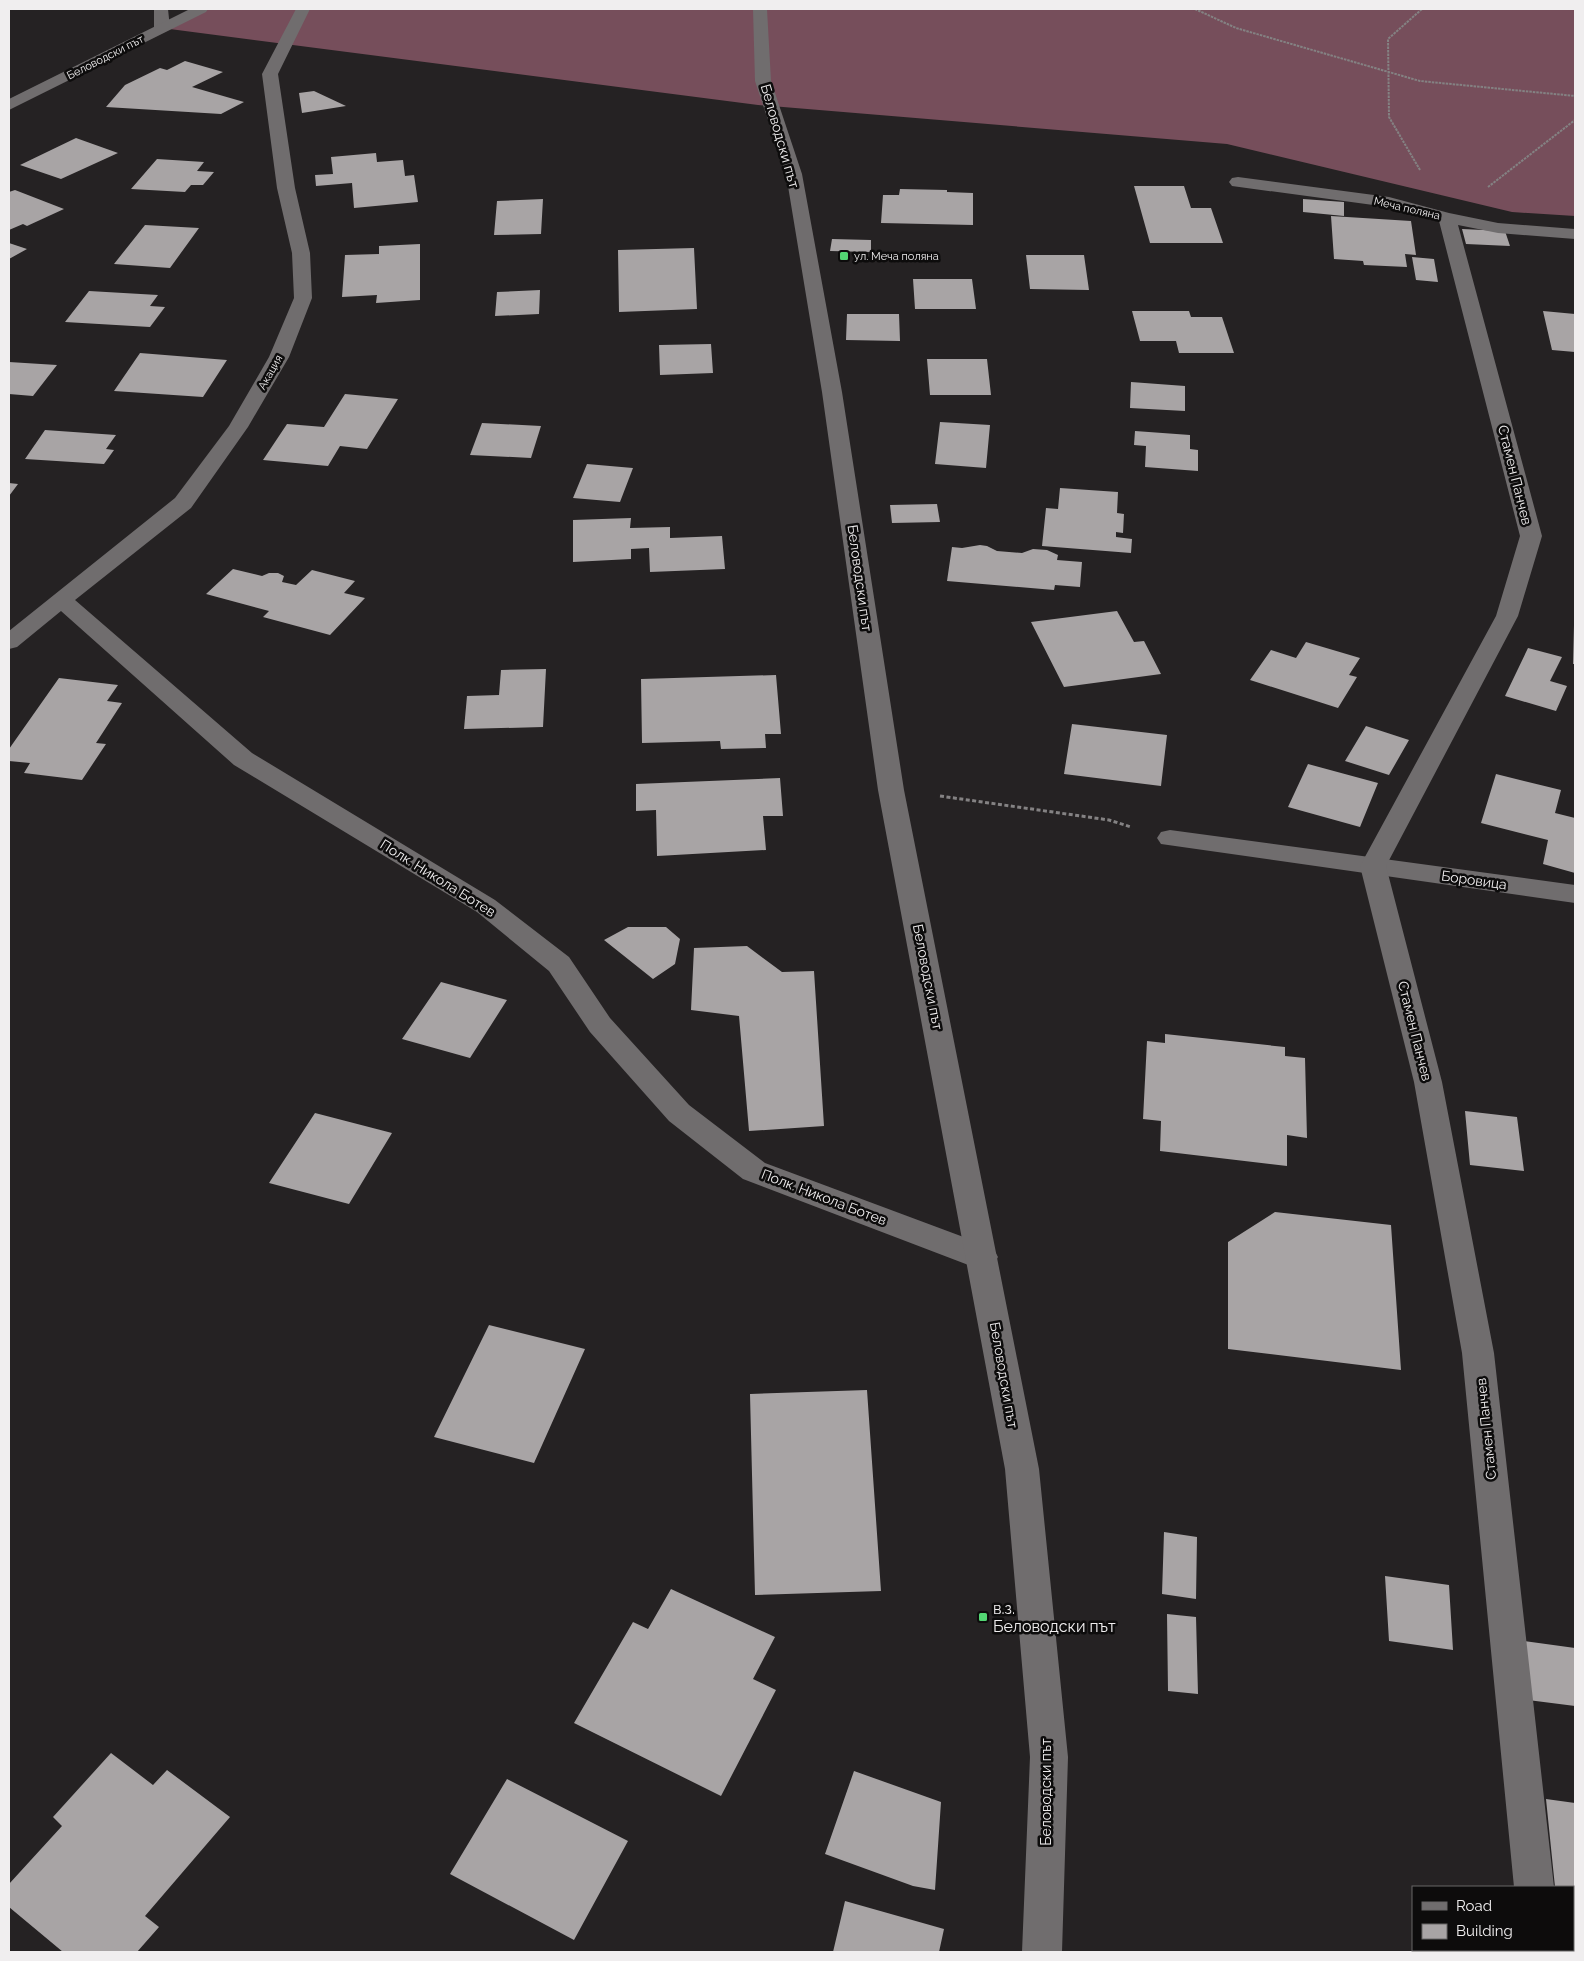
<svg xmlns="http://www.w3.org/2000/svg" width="1584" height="1961" viewBox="0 0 1584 1961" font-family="Raleway,sans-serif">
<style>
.forest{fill:#764e5b}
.building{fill:#a8a4a5}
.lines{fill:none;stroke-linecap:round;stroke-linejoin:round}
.path-far1{stroke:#848283;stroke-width:2;stroke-dasharray:2.5 1;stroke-linecap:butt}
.path{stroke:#848283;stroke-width:3;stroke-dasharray:4 2.5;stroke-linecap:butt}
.service{fill:#706d6e;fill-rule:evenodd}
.minor{fill:#706d6e;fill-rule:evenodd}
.tertiary{fill:#706d6e;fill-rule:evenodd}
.poi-dot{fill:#53d673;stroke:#0d0c0c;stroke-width:2}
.labels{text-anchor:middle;stroke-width:5;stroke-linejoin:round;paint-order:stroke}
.far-street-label{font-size:11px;fill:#f0eeef;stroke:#0d0c0c}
.far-poi-label{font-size:11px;fill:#f0eeef;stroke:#0d0c0c;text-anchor:start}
.street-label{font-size:14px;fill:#f0eeef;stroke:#0d0c0c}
.near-poi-label{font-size:16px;fill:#f0eeef;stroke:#0d0c0c;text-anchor:start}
</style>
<rect width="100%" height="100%" fill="#252223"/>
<path class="forest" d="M201,9H1575V216L1512,212L1227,144L758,105L162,28Z"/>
<path class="building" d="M185,61L223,72L192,87L244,102L221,114L106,107L125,85L160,68L167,70Z
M314,91L346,106L302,113L299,93Z
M76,138L118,153L61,179L20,165Z
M376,153L377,162L403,160L405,176L414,175L418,202L354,208L352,183L316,186L315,175L333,174L331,157Z
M157,159L204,162L197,171L214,172L203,185H191L185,192L131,189Z
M1134,186H1184L1191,208H1211L1223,243H1150Z
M900,189L947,190V192L973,193V225L881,223L883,195H899Z
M15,190L64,209L27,226L23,224L9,230V192Z
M543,199L541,234L494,235L497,201Z
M1303,199L1344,202V216L1303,212Z
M1331,216L1411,221L1416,255L1405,254L1407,267L1364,265L1363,261L1334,259Z
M145,225L199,228L170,268L114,264Z
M1462,229L1505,231L1510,246L1466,244Z
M832,239L871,240V252L830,251Z
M9,243L27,249L9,259Z
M420,244V300L376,303L377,295L342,297L345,255L379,254V246Z
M694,248L697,309L619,312L618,250Z
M1026,255H1084L1089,290L1030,289Z
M1412,257L1434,259L1438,282L1416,280Z
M913,279H972L976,309H915Z
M540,290L539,314L495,316L497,292Z
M89,291L158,295L150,306L165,307L150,327L65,322Z
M1132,311H1189L1191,317H1222L1234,353H1179L1176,341H1140Z
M1543,311L1575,314V352L1552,350Z
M847,314H899L900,341L846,340Z
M711,344L713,373L660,375L659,345Z
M140,353L227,360L203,397L114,391Z
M927,359H987L991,395H930Z
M9,362L57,365L33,396L9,394Z
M1131,382L1185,386V411L1130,408Z
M345,394L398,399L367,449L340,446L328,466L263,460L287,424L324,427Z
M940,422L990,425L986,468L935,464Z
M482,423L541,426L531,458L470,455Z
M45,430L116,435L106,449L114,450L104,464L25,459Z
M1135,431L1190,435V449L1198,450V471L1145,467L1146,446L1134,445Z
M587,464L633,468L620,502L573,498Z
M9,483L18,484L9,496Z
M1060,488L1118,492L1117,513L1124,514L1123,533L1116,532V537L1132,539L1131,553L1042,546L1046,508L1058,509Z
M937,504L940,522L892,523L890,505Z
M631,518L630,528L670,527V538L722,536L725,569L650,572L649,548L631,549V559L573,562V520Z
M980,545L987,546L997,551L1022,553L1033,549L1047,550L1058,555L1057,560L1082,562L1080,587L1055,585L1054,590L947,581L952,547L962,548Z
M233,569L262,576L269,573H278L284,576L282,582L296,585L312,570L355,581L344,593L365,598L330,635L263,617L269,611L206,594Z
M1117,611L1134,642L1144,641L1161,674L1064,687L1031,622Z
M1574,625H1575V664H1573Z
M1306,642L1360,658L1349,675L1357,677L1338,708L1250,680L1271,650L1296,658Z
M1528,648L1562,657L1550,681L1567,686L1556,711L1505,696Z
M546,669L543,727L464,729L467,696L499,695L501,670Z
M776,675L781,734H765L766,748L721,749L720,741L642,743L641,679Z
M59,678L118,685L107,701L122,703L96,743L106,744L82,780L24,773L30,763L9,761V749Z
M1072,724L1167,735L1161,786L1064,774Z
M1366,726L1409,740L1389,775L1345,761Z
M1308,764L1378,783L1360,827L1288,807Z
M1496,774L1561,790L1555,813L1575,818V873L1543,864L1548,840L1481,823Z
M780,778L783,816H763L766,850L657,856L656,810L636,811V784Z
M628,927H666L680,939L675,964L653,979L604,940Z
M747,946L782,972L814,971L824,1126L749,1131L739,1016L691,1010L694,948Z
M441,982L507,1000L470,1058L402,1039Z
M1165,1034L1285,1047V1056L1305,1058L1307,1138L1287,1135V1166L1160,1151L1161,1121L1143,1119L1147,1041L1165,1043Z
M1465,1111L1517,1117L1524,1171L1470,1165Z
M315,1113L392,1133L349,1204L269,1183Z
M1275,1212L1391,1225L1401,1370L1228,1349V1242Z
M489,1325L585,1349L534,1463L434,1437Z
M867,1390L881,1591L755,1595L750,1394Z
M1164,1532L1197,1537L1196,1599L1162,1594Z
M1385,1576L1449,1585L1453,1650L1389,1641Z
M671,1589L775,1637L753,1679L776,1690L721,1796L574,1723L633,1622L648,1629Z
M1167,1614L1196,1617L1198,1694L1168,1691Z
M1516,1640L1575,1648V1706L1521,1699Z
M111,1753L153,1785L167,1770L230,1817L145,1916L159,1927L137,1952H63L9,1907V1884L62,1826L53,1817Z
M854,1771L941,1802L935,1890L913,1886L825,1854Z
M507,1779L628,1841L574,1940L450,1874Z
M1546,1799L1575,1803V1952H1560V1950H1573V1887H1555Z
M845,1901L944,1929L939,1952H833Z"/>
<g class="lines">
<path class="path-far1" d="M1195,9L1236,28L1420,81L1575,96
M1420,170L1389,117L1388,39L1422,9
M1488,187L1575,120"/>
<path class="path" d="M940,796L1109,820L1131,827"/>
<path class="service" d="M1170,830L1575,885V903L1161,844L1157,838L1161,832Z"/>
<path class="minor" d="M154,9H168L170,28L167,31H157L154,28Z
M296,9H310L278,74L295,188L310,253L312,298L289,357L248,427L191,508L75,600L252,753L495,900L569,957L610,1018L689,1105L765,1163L993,1248L998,1257L993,1266L982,1269L971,1266L743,1179L669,1121L590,1032L549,971L477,912L234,765L61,611L17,647L9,649V631L175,498L229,426L269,357L294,298L292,253L277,188L262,74Z
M1238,177L1389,197L1449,213L1498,223L1575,229V239L1498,233L1458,225L1542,536L1518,616L1386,866L1442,1082L1494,1353L1554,1887H1514L1462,1353L1414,1082L1360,866L1496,616L1520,536L1439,221L1388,207L1232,186L1229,182L1232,178Z
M1521,1950H1561V1952H1521Z"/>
<path class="tertiary" d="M190,9H208L206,12L9,110V99Z
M753,9H767L771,81L802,174L842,392L904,790L1039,1469L1068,1757L1062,1952H1022L1030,1757L1005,1469L878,790L822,392L786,174L755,81Z"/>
</g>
<g class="poi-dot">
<rect x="839" y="251" width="10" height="10" rx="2.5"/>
<rect x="978" y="1612" width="10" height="10" rx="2.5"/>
</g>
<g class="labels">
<g class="far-street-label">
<text transform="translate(105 57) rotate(-27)" y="4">Беловодски път</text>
<text transform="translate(1407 208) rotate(13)" y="4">Меча поляна</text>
<text transform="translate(270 372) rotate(-61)" y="4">Акация</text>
</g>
<g class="far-poi-label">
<text x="854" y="260">ул. Меча поляна</text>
</g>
<g class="street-label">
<text transform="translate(780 136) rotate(74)" y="5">Беловодски път</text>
<text transform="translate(1515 475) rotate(76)" y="5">Стамен Панчев</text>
<text transform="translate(860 578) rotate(82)" y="5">Беловодски път</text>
<text transform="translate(438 878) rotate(32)" y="5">Полк. Никола Ботев</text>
<text transform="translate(1474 880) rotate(8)" y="5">Боровица</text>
<text transform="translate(928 977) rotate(79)" y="5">Беловодски път</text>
<text transform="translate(1415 1031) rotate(76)" y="5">Стамен Панчев</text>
<text transform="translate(824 1197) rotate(21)" y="5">Полк. Никола Ботев</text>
<text transform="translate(1004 1375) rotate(80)" y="5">Беловодски път</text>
<text transform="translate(1486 1429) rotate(-96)" y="5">Стамен Панчев</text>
<text transform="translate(1046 1792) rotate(-90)" y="5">Беловодски път</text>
</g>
<g class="near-poi-label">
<text x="993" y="1614">в.з.<tspan x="993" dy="18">Беловодски път</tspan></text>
</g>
</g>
<rect width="1584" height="1961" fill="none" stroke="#f0eeef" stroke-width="20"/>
<rect x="1412" y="1886" width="162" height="65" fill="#0d0c0c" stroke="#686667"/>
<rect x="1422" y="1902" width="25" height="8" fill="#706d6e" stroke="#686667"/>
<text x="1456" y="1911" font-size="15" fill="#f0eeef">Road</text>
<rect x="1422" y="1924" width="25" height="15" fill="#a8a4a5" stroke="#686667"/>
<text x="1456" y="1936" font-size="15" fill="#f0eeef">Building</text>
</svg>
